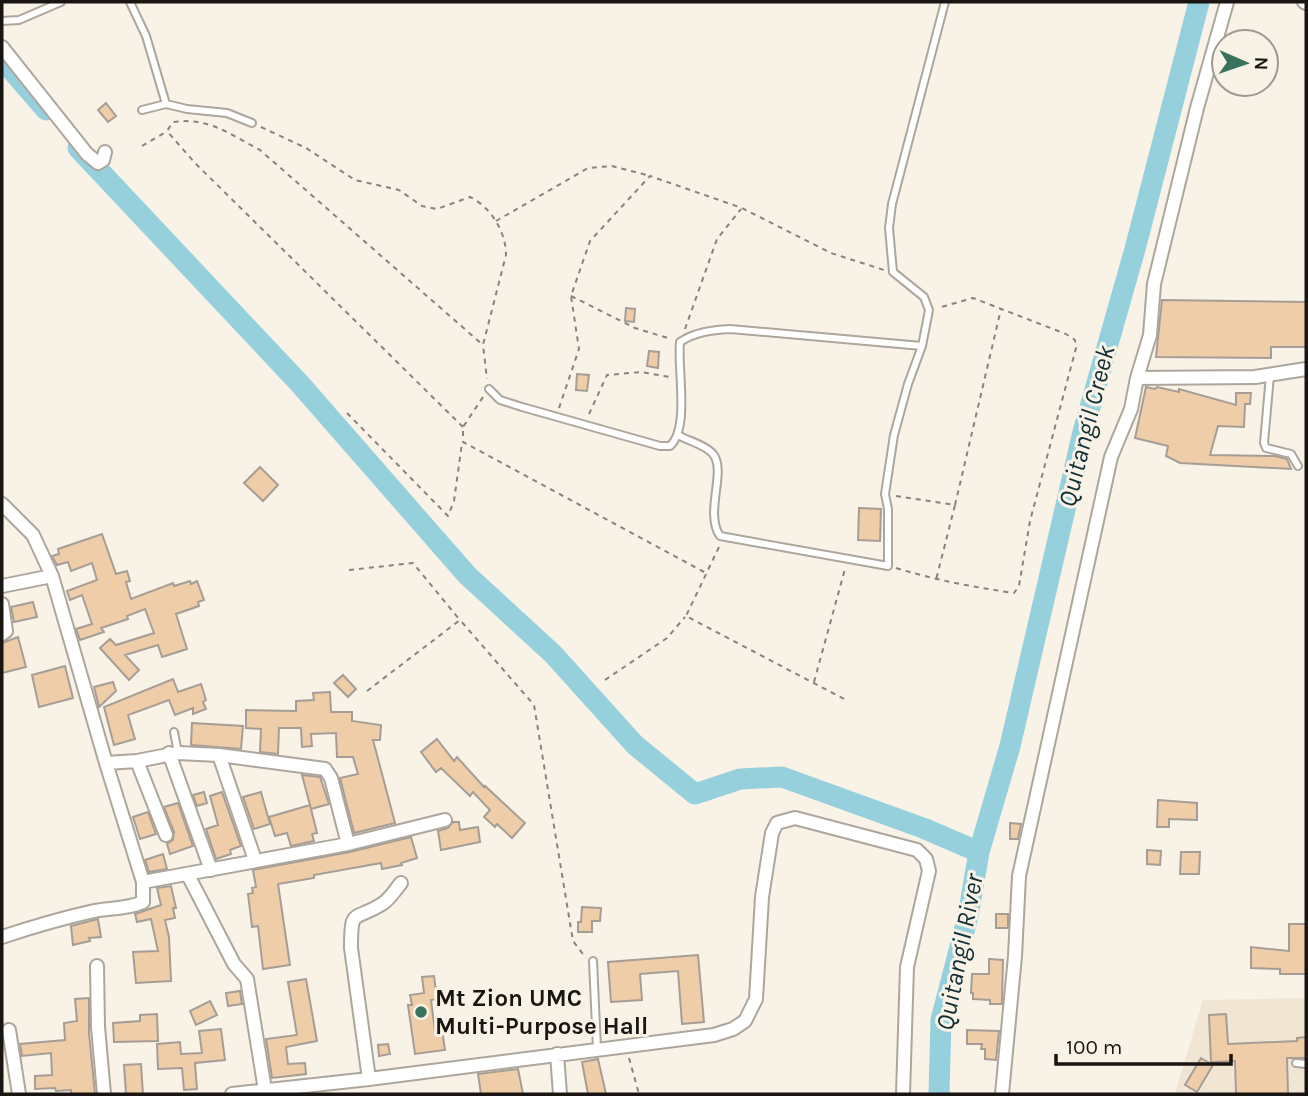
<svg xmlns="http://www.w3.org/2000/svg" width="1308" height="1096" viewBox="0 0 1308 1096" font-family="Karla,sans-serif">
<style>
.built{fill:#f1e5d4}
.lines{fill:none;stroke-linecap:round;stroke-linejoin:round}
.river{stroke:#96d0dd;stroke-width:21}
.building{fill:#efcda8;stroke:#a69e96;stroke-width:2}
.lane-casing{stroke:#ada69d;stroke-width:10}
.street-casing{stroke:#ada69d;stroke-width:16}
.path{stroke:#88847d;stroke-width:2;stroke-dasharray:5 5;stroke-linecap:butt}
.lane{stroke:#fff;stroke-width:6}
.street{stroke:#fff;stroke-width:12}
.poi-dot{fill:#39735d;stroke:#f8f2e7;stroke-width:2.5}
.labels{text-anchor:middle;stroke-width:6;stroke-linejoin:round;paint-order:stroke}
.poi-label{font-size:24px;font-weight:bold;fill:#181512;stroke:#f8f2e7;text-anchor:start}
.water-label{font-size:26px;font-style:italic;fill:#102e34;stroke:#f8f2e7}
</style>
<rect width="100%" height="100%" fill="#f8f2e7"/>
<path class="built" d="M1306,998V1094H1175L1203,1000Z"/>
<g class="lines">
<path class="river" d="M2,59L46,110
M78,148L300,384L467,575L553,654L635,745L695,794L740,779L782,777L923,828L979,852
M939,1094L941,1020L968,916L979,852L1010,746L1083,432L1135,249L1199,2"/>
</g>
<path class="building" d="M106,103L116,116L108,122L98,110Z
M1162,300L1306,302V347H1271V358L1156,357Z
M626,308L635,309L634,322L625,321Z
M649,351L659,352L658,368L647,366Z
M577,374L589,375L587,391L576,390Z
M1146,387L1155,389L1157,387L1179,392V389L1236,405V393H1251L1250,404H1245L1244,427L1218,426L1210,455L1275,456L1287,459L1291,469L1180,463L1166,456L1168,446L1135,438Z
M260,467L278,485L263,501L244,483Z
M859,508L881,509L880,541L858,540Z
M102,534L116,574L127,571L130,581L126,582L131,599L173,583L174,586L190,581L191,584L197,581L204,600L198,602L199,606L176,614L187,649L162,657L158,645L125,655L139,670L129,680L100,648L110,639L116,645L154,633L145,609L127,616L128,619L101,628L104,632L80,640L76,629L92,624L82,595L70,600L67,591L97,580L92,563L71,571L68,562L57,565L52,556L59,554L58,549Z
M33,602L37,617L14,622L11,607Z
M18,637L26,667L2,673V643Z
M65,666L73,698L39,707L32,675Z
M343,675L356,689L348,697L334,683Z
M173,679L178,692L201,684L206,700L203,702L206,709L193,714V708L175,715L169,700L128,715L135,739L114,745L104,707Z
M113,682L116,691L99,707L94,687Z
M330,692L331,712H352V721L381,725L380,740H373L395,823L354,833L340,778L358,774L353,757H337L336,733L311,734L312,746L302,747L301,728H279L278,754L260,752L261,729L246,728V710L296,711V701L314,700L313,693Z
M192,723L243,726L241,749L191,745Z
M437,739L454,761L457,757L484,787L485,786L525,823L512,838L497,824L495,827L484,817L490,810L473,792L470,796L441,768L436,772L421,752Z
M302,775L320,777L329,804L311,809Z
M204,792L207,803L197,806L193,795Z
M222,792L241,846L230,850L231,854L216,859L206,829L218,825L210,796Z
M261,792L270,824L254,829L243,797Z
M1158,800L1197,803V820L1169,819V827H1157Z
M178,803L193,846L170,854L167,844L173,840L174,832L164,807Z
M310,805L317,833L312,834L314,841L291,846L287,833L275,836L269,817Z
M148,812L156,834L140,839L133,817Z
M453,822H459L460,830L478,827L480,842L441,850L438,831L448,828Z
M1010,823L1021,824L1018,839H1010Z
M411,837L417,858L401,863L402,865L382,869L381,863L314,875V878L278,884L290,965L263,969L258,926L252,927L248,894L253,893L252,888L256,887L253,870L350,852Z
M1147,850L1161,851L1160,865L1147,864Z
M1181,852H1200L1199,874H1180Z
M163,854L167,869L149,872L145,860Z
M171,886L176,908H173L175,918L165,920L169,937L171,981L136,983L133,952L158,951L151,919L137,922L135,914L161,905L157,888Z
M582,907L601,908L600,921H592V932H578V922H581Z
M996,914H1008V928H996Z
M98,919L101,937L89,938L90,941L73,945L71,926Z
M1289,924H1306V974H1280V969L1251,968V947L1289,951Z
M698,955L704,1022L682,1024L678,971L640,974L642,1000L611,1002L608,962Z
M989,959L1003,960L1002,1004H990V1000L973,999V993H971L972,974H989Z
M434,976L437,999L431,1000L435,1031L442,1030L445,1050L415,1054L408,1005H412L410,995L424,993L422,977Z
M306,979L317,1041L286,1047L288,1064L305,1063L306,1074L272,1078L266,1039L297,1035L288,982Z
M240,991L242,1004L228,1006L226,993Z
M89,998V1033L95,1094H71V1090L56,1091L55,1088L35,1089V1076L52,1075L51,1053L22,1056L20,1044L65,1040L64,1023L77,1021L75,999Z
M210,1001L217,1015L196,1025L190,1011Z
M157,1014L158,1041L114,1042L113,1023L140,1021V1015Z
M1226,1014L1228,1044L1297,1041V1038L1306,1037V1058H1287L1288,1094H1236L1235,1061L1211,1062L1209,1015Z
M221,1029L225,1060L195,1063L197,1089L184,1090L182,1068L158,1069L157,1044L180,1042L181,1054L202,1053L199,1031Z
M967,1030L999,1031L996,1060L985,1059V1049H981L982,1044H967Z
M388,1044L390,1054L379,1056L378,1045Z
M1201,1058L1213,1065L1197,1092L1185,1085Z
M598,1059L606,1094H588L582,1062Z
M141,1064L143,1094H126L124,1065Z
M518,1069L523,1094H481L478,1074Z"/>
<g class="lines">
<defs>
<path id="lane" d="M130,2L146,36L166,104L187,109L227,113L252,123
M2,21L19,20L61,2
M142,110L166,104
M1270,375L1264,443L1266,448L1291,454L1298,466
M489,389L500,400L522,407L660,446H670C690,428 677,368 680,342C695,332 712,330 730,329L922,346
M678,435C688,441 706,445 713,454C727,471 704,513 720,536L888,566V509L885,494L894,435L908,384L922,346L929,310L924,297L893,272L889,228L892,204L945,2
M174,732L178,753
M593,961L597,1049
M1296,1063L1306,1064"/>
<path id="street" d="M1304,2L1306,3
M2,47L87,154L98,163L103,160L105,152
M1137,378L1255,377L1306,369
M2,504L33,535L52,576L106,763L143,882L348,844L445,820
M2,586L52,576
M2,604L6,631L2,634
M169,753L211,870
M219,755L255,860
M137,761L166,835
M106,763L137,761L178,753L219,755L325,769L331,778L348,844
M188,875L234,964L247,979L265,1090
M2,937C32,927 63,918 94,911C110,908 128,909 143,902V882
M97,966L98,1027L104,1094
M9,1030L19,1094
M557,1054L560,1094
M369,1079L351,948C351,907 353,922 382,904C390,899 395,890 401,883
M232,1094L369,1079L714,1035L733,1029L745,1021L756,999L762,897L772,833L777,823L795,818L917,850L926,859L929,871L907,967L903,1094
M1002,1094L1015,956L1019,876L1111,457L1131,409L1137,378L1150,335L1154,284L1197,108L1227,2"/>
</defs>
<use href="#lane" class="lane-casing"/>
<use href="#street" class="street-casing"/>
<path class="path" d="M261,127L306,148L355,180L399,190L422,206L437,209L470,197C491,207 506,232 506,255L483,345L487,379
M142,146L166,132
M496,221L588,168L612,166L650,176
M571,296L635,328L671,339
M685,329L717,239L741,209
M483,397L463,427V442L706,573
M559,408L579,349L571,296L590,241L650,176L742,208L831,253L884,270
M347,413L448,516L454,501L462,443
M589,414L607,375L641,372L670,377
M463,427L195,163L167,131L173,122C209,117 229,134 260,150L483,345
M896,496L955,505L936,580
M955,505L1001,309
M719,547L686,616L846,700
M896,568C935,580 973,587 1014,593L1019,586L1030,521L1076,348L1075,340L1066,334L973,298L938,308
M349,570L413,563L459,619
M605,680L667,638L685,617
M814,682L845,569
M367,691L460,620L534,705L573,941L586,958
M629,1058L639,1094"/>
<use href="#lane" class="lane"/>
<use href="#street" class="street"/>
</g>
<circle class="poi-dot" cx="421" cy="1012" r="7"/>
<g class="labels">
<g class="poi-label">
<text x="435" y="1006">Mt Zion UMC<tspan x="435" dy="28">Multi-Purpose Hall</tspan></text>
</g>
<g class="water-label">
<text transform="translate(1086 426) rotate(-76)" y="9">Quitangil Creek</text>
<text transform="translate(959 952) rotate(-79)" y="9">Quitangil River</text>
</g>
</g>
<rect width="1308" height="1096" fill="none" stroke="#181512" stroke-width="7"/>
<g transform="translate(1245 63) rotate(92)"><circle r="33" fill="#f8f2e7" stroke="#9e9a92" stroke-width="2"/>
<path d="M0-5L12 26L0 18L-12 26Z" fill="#39735d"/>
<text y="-10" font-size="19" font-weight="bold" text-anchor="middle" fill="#181512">N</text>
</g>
<path d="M1056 1054v10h175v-10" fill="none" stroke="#181512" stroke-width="3.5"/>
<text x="1066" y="1054" font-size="21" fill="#181512" stroke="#f8f2e7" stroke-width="5" paint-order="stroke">100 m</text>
</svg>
